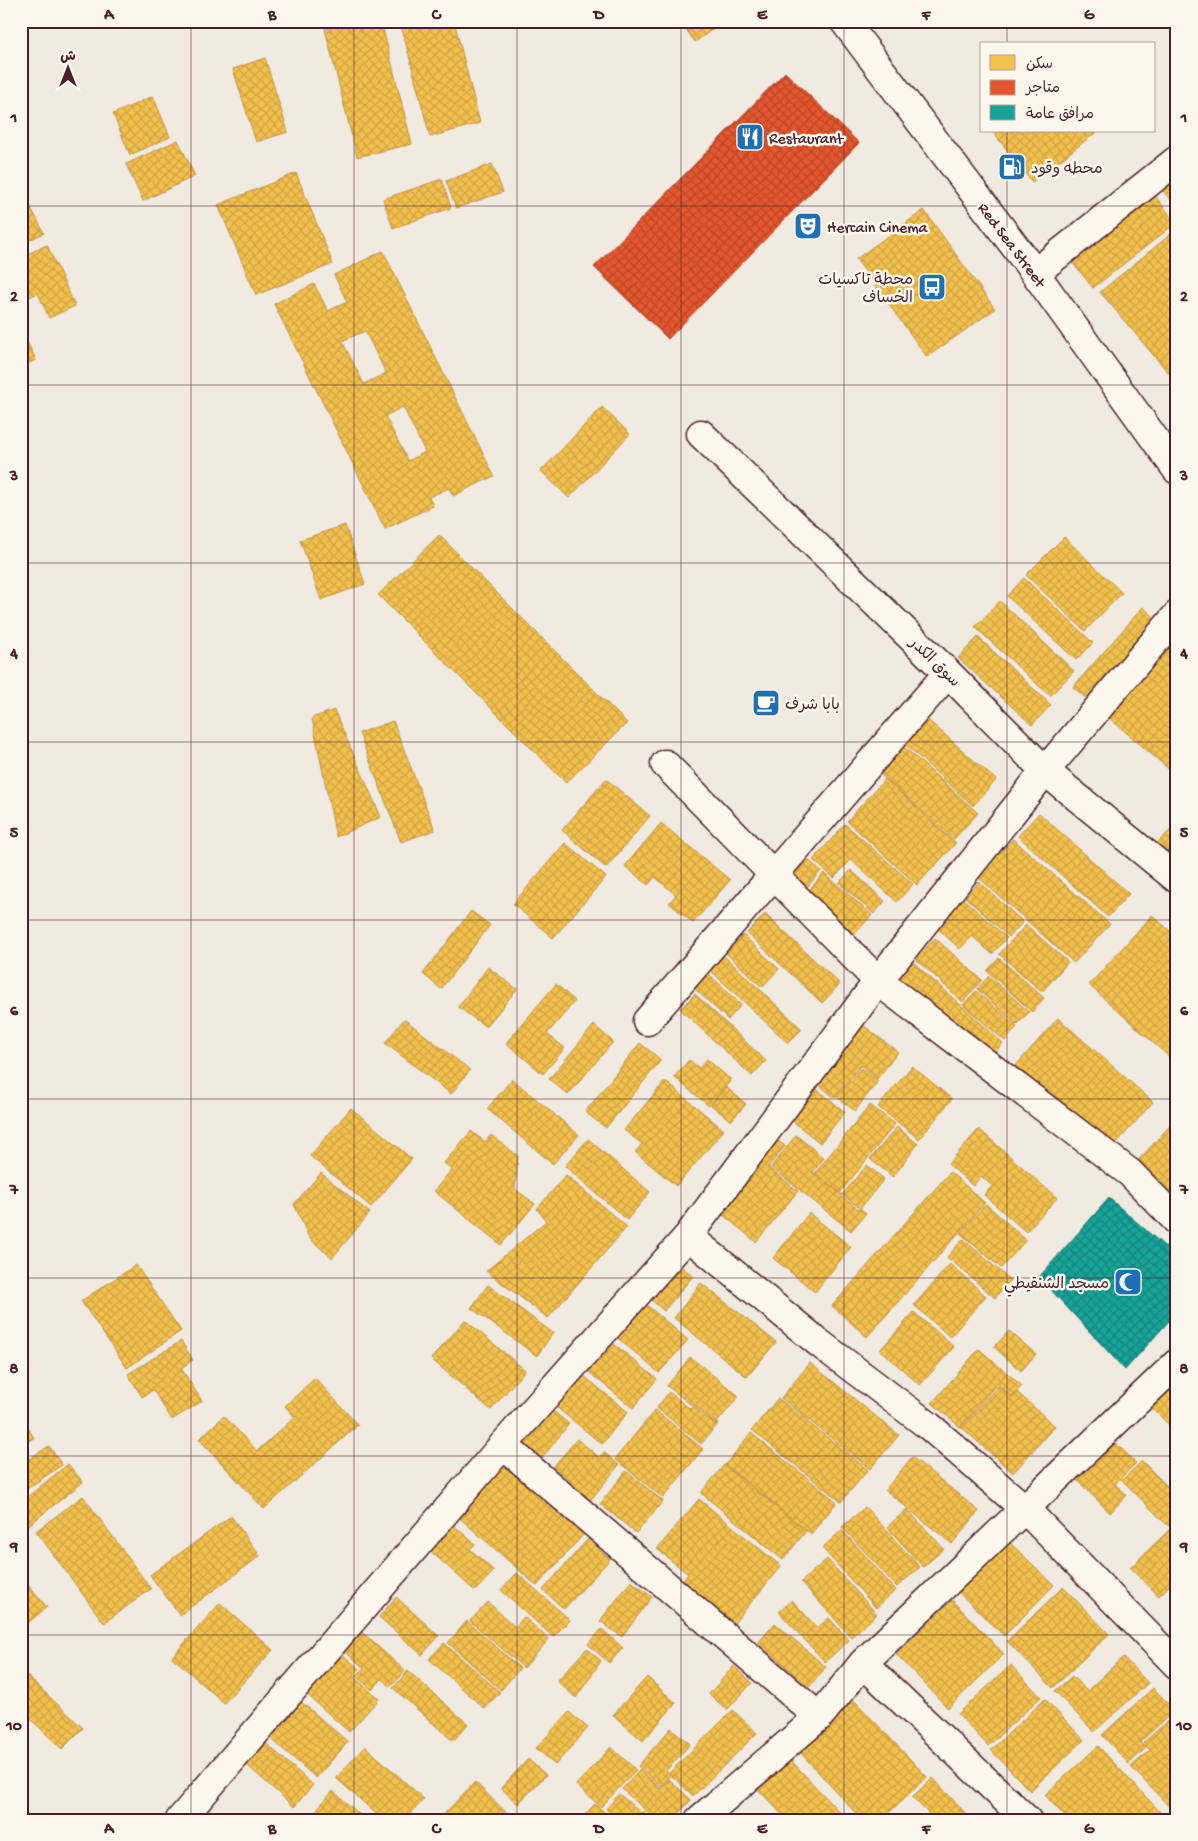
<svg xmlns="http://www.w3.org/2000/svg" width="1198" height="1841" viewBox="0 0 1198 1841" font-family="'Gochi Hand','Playpen Sans Arabic',sans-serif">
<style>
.homes{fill:url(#homes-cross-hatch);stroke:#c09044;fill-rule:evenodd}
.shops{fill:url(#shops-cross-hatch);stroke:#b6462d}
.public{fill:url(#public-cross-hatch);stroke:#267b77}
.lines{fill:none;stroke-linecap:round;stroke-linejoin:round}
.street-casing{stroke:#4a1f2b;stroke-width:31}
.secondary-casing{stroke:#4a1f2b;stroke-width:31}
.street{stroke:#fbf7ec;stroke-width:28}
.secondary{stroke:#fbf7ec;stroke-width:28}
.grid{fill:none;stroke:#4a1f2b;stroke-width:1;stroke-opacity:0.55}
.labels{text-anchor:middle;stroke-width:5;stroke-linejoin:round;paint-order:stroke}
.poi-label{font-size:16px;fill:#4a1f2b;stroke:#fbf7ec;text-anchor:start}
.street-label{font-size:16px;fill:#4a1f2b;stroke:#fbf7ec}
.neatline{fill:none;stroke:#4a1f2b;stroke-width:2}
.grid-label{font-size:16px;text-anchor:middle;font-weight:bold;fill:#4a1f2b}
</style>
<defs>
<pattern id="homes-cross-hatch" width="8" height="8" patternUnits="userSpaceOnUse" patternTransform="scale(1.25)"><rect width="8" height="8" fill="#f2c14e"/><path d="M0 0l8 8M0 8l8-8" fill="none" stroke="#d1a544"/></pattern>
<pattern id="shops-cross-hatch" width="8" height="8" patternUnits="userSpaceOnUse" patternTransform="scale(1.25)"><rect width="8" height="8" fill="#e4572e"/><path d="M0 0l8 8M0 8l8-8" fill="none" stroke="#bb4727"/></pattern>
<pattern id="public-cross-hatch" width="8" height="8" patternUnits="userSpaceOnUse" patternTransform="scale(1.25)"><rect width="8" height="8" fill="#17a398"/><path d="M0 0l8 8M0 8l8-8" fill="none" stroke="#17847c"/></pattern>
</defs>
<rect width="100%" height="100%" fill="#f0eae0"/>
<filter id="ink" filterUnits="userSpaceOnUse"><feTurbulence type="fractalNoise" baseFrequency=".02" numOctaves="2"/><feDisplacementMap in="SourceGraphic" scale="10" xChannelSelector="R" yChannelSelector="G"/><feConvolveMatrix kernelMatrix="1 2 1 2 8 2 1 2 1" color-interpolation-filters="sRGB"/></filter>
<g filter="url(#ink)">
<path class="homes" d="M323,21H381L412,144L357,157Z
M400,21H454L480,123L430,137Z
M680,21H724L695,42Z
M265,58L288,132L256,142L233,69Z
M153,96L170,137L130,155L113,114Z
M992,131H1098L1032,182Z
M178,140L195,176L143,201L126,164Z
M492,164L503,192L456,208L446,181Z
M1177,166V207L1157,184Z
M296,173L333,264L256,295L218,205Z
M442,179L451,208L393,228L383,199Z
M1152,192L1176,223L1093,288L1068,257Z
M24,194L44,233L21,244V195Z
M924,210L995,309L927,357L856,259Z
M1177,229V383L1100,292Z
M47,245L75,306L49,318L38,293L21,301V257Z
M383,251L494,476L453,496L449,488L429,497L433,506L385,529L274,304L314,284L328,311L347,302L334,275ZM365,331L386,373L364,384L342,341ZM403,407L425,452L408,461L385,416Z
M21,329L36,360L21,367Z
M602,407L630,434L569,498L541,471Z
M345,525L365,584L321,600L300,540Z
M439,535L627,723L566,783L378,595Z
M1064,537L1122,593L1085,631L1026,575Z
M1024,578L1093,643L1076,660L1007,596Z
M1000,601L1074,671L1050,696L975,627Z
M1143,607L1177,637V764L1171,771L1073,687Z
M978,637L1051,705L1032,725L958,658Z
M334,710L381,817L336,837L312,718Z
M927,719L996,780L973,806L905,744Z
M393,721L435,830L401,842L359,733Z
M904,747L978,813L954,839L880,774Z
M606,779L650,816L606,868L562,830Z
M885,779L956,843L917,885L847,821Z
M1039,813L1129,894L1108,917L1018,836Z
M661,823L730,880L693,923L669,903L676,895L655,877L648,885L625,866Z
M845,824L913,884L897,902L851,860L834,878L813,860Z
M1177,824V871L1153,847Z
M1013,839L1110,924L1074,963L978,877Z
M565,843L606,877L553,938L513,904Z
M798,851L821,871L800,895L777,875Z
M851,870L885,901L874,914L839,883Z
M824,873L872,915L849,940L802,898Z
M979,882L1023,922L1009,937L965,897Z
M960,896L1007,938L992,954L972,936L960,949L933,924Z
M471,911L490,925L441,989L423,974Z
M765,914L840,984L822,1003L747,933Z
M1152,915L1177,937L1176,1063L1089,985Z
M1026,925L1068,962L1042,992L999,954Z
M743,935L779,969L762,987L726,953Z
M935,938L982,980L963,1002L916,959Z
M723,955L802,1029L788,1043L709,969Z
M999,958L1044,998L1032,1012L987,971Z
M913,962L1003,1043L987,1061L897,980Z
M488,967L517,989L486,1027L458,1007Z
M709,974L741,1005L728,1020L695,989Z
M989,976L1029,1012L1017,1025L977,989Z
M556,984L575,1001L547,1034L565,1048L543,1074L506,1043Z
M976,991L1017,1027L1005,1041L963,1005Z
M695,994L766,1061L752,1076L680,1009Z
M1058,1018L1153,1102L1106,1155L1011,1071Z
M404,1019L470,1070L451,1094L385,1043Z
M594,1025L613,1042L568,1095L549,1079Z
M863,1025L898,1052L877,1079L861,1065L835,1098L817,1083Z
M640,1043L661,1060L606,1128L585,1112Z
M707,1059L731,1080L709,1106L674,1077L689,1060L699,1068Z
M912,1066L952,1099L919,1139L878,1107Z
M861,1068L878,1081L855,1111L837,1097Z
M512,1079L579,1135L553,1164L487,1109Z
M665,1081L724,1130L676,1186L635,1152L642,1144L624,1130Z
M807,1081L845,1112L820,1143L781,1112Z
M726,1087L746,1104L731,1121L711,1105Z
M870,1105L895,1124L840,1193L815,1173Z
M351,1108L412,1159L371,1207L310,1156Z
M1177,1118V1206L1133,1166Z
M897,1127L918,1144L893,1177L870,1159Z
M979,1129L1057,1198L1026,1232L984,1195L992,1186L981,1176L973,1186L948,1164Z
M471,1131L485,1142L491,1135L518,1156L515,1189L535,1204L501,1245L434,1191L452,1169L444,1163Z
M770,1135L785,1146L768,1167L798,1191L756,1242L712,1206Z
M796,1135L824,1158L813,1172L866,1213L851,1231L771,1167Z
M588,1139L650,1192L627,1220L565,1166Z
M867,1165L884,1179L859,1210L841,1196Z
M950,1172L985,1203L867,1337L832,1306Z
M321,1173L370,1213L332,1258L309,1238L294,1204Z
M566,1175L627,1227L548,1318L486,1271L546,1221L537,1209Z
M986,1204L1026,1240L1001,1268L960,1233Z
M809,1213L851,1247L815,1292L773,1258Z
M963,1239L1010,1280L995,1298L947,1257Z
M668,1255L693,1276L664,1311L639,1289Z
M950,1264L986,1296L950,1337L914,1305Z
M136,1265L181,1331L127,1368L81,1301Z
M701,1283L776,1342L747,1377L674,1318Z
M488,1285L553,1333L537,1356L471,1308Z
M642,1301L688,1340L659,1373L613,1334Z
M914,1312L954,1347L920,1385L880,1350Z
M465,1320L525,1370L491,1410L431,1359Z
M1009,1331L1036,1354L1021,1371L994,1347Z
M609,1340L657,1379L633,1408L585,1369Z
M181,1341L193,1360L181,1368L202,1401L172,1420L153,1390L142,1397L128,1374Z
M979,1349L1022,1386L1012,1397L997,1384L960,1427L932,1403Z
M690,1357L739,1396L716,1424L667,1386Z
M810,1363L899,1435L870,1469L781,1398Z
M578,1371L628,1412L602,1444L551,1403Z
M315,1378L358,1425L264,1509L199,1439L224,1416L257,1451L295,1417L285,1406Z
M1170,1379L1177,1385V1433L1146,1402Z
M998,1386L1012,1398L1017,1392L1055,1426L1013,1473L961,1427Z
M669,1392L690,1409L694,1405L718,1424L701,1444L657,1408Z
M778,1398L868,1470L841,1502L752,1430Z
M541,1401L569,1424L538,1463L509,1440Z
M655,1410L703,1449L663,1498L615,1459Z
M21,1416L34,1438L21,1445Z
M751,1433L837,1502L811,1534L725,1465Z
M577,1439L599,1457L604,1452L619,1465L588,1503L567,1486L570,1481L553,1467Z
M1114,1441L1136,1463L1115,1484L1127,1495L1110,1513L1076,1479Z
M49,1446L62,1465L21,1493V1464Z
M912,1457L979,1511L952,1544L885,1490Z
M1142,1461L1177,1496V1517L1168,1526L1122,1480Z
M501,1462L583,1535L537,1586L454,1513Z
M68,1464L83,1482L24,1529L21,1526V1502Z
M724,1465L806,1531L783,1560L701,1493Z
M1177,1467V1484L1168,1475Z
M626,1471L663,1501L636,1533L600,1504Z
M83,1496L151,1589L104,1623L36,1531Z
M699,1499L781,1566L731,1627L679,1585L688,1574L657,1549Z
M865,1507L920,1567L897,1587L842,1527Z
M907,1509L944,1549L923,1567L887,1527Z
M231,1516L260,1556L180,1615L150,1575Z
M450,1522L475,1544L470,1549L494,1571L475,1591L427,1548Z
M1177,1522V1578L1159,1596L1130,1568Z
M842,1530L896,1590L876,1608L822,1548Z
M1004,1537L1054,1585L1004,1636L954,1588Z
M588,1539L610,1559L564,1609L543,1590Z
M827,1559L877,1614L851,1637L801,1582Z
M517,1573L570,1620L553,1637L501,1590Z
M21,1577L47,1607L21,1629Z
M631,1581L652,1597L622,1637L600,1621Z
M1063,1587L1109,1634L1053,1688L1007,1641Z
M396,1597L439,1636L422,1655L379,1617Z
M792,1600L817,1628L829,1618L849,1640L825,1662L779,1612Z
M952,1600L1004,1654L948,1708L896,1654Z
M488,1602L515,1627L524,1617L549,1639L524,1668L470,1621Z
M220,1603L273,1650L224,1703L172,1657Z
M467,1621L520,1668L501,1690L448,1643Z
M775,1623L826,1667L809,1687L758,1643Z
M354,1625L405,1671L390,1687L382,1679L372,1690L356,1676L364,1668L337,1644Z
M602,1629L623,1648L609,1663L588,1644Z
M444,1643L500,1692L485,1709L429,1659Z
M587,1648L601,1661L576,1698L557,1681Z
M339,1651L359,1669L353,1676L379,1699L349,1732L303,1691Z
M1123,1657L1148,1683L1094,1732L1055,1691L1072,1676L1087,1691Z
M1011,1665L1041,1697L988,1746L958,1714Z
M734,1666L752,1683L727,1710L709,1694Z
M21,1670L83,1728L62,1749L21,1710Z
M408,1671L468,1724L453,1741L393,1688Z
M647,1677L676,1703L643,1741L613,1715Z
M1153,1688L1175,1710L1140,1742L1146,1748L1129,1764L1102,1735Z
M298,1699L348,1742L316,1778L267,1735Z
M853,1699L927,1777L881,1820H862L798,1750Z
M1045,1699L1084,1740L1030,1791L991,1750Z
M733,1710L757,1733L693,1796L669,1773Z
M569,1712L588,1728L555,1765L536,1748Z
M1175,1714L1177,1716V1815L1131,1767L1150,1750L1143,1743Z
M671,1728L690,1744L666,1771L671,1775L661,1787L638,1766Z
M258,1736L313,1785L294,1807L239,1758Z
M365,1746L424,1799L405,1820H383L336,1778Z
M1098,1746L1162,1814L1156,1820H1068L1045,1795Z
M611,1747L636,1770L601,1807L576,1785Z
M785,1754L847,1820H785L786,1819L753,1784Z
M528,1759L546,1775L518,1804L501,1788Z
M640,1770L661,1789L669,1779L691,1800L673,1820H656L622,1789Z
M933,1778L969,1817L965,1820H923L929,1814L912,1797Z
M475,1782L514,1820H438Z
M333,1791L366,1820H307Z
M619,1794L641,1813L643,1811L653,1820H618L606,1809Z
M595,1804L613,1820L581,1819Z
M21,1809L33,1820H21Z"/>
<path class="shops" d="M785,72L859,143L668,339L594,267Z"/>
<path class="public" d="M1109,1198L1177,1257V1312L1125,1370L1039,1277Z"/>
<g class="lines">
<defs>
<path id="street" d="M701,434L948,673L1045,771L1177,879
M665,764L878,981L1130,1173L1177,1221
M647,1021L948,673
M688,1236L819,1343L929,1426L1025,1509L1177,1665
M503,1445L819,1717
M863,1663L1027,1820
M180,1820L503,1445L688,1236L878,981L1045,771L1177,615
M699,1820L819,1717L863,1663L1177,1363"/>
<path id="secondary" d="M844,21L1035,273L1177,470
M1035,273L1177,160"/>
</defs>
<use href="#street" class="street-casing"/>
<use href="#secondary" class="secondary-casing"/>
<use href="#street" class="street"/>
<use href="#secondary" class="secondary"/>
</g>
</g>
<path class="grid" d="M191,21V1820M354,21V1820M517,21V1820M681,21V1820M844,21V1820M1007,21V44M1007,131V1820M21,206H1177M21,385H1177M21,563H1177M21,742H1177M21,920H1177M21,1099H1177M21,1278H1177M21,1456H1177M21,1635H1177"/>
<defs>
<symbol id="restaurant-square" viewBox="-11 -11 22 22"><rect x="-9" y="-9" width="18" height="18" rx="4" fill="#1f6fb2" stroke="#fbf7ec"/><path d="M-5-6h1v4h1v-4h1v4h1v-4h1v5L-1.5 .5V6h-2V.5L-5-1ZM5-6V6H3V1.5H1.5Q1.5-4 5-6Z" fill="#fff"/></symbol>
<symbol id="fuel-square" viewBox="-11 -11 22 22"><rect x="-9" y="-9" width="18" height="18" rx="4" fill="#1f6fb2" stroke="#fbf7ec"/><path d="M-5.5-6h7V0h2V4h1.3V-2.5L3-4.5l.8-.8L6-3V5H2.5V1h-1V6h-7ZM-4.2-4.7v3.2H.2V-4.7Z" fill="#fff"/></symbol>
<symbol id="theatre-square" viewBox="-11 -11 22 22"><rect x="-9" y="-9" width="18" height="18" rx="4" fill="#1f6fb2" stroke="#fbf7ec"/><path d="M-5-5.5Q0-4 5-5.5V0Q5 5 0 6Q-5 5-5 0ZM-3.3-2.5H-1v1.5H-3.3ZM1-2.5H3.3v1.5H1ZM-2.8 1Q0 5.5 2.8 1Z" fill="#fff"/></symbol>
<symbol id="bus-square" viewBox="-11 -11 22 22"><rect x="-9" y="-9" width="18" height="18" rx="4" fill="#1f6fb2" stroke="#fbf7ec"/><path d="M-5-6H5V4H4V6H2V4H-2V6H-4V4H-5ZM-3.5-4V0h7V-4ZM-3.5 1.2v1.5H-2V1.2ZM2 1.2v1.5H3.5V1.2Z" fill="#fff"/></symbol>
<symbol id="cafe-square" viewBox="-11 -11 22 22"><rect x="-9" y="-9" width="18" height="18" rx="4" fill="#1f6fb2" stroke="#fbf7ec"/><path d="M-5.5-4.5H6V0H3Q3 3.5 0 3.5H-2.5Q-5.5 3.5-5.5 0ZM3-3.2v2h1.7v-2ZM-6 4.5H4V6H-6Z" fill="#fff"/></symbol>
<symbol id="mosque-square" viewBox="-11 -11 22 22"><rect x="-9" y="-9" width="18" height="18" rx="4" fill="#1f6fb2" stroke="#fbf7ec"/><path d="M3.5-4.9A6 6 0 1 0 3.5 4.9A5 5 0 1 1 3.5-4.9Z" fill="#fff"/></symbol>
</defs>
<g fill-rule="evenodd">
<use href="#restaurant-square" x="734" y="121" width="32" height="32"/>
<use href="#fuel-square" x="996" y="151" width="32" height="32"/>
<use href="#theatre-square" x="792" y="210" width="32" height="32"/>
<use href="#bus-square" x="916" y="271" width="32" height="32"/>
<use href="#cafe-square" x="750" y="687" width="32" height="32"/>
<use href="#mosque-square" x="1112" y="1266" width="32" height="32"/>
</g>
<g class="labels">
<g class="poi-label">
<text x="769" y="143">Restaurant</text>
<text x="1031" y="173">محطه وقود</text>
<text x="827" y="232">Hercain Cinema</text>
<text x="913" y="284" text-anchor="end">محطة تاكسيات<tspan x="913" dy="18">الخساف</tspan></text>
<text x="785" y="709">بابا شرف</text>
<text x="1109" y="1288" text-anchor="end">مسجد الشنقيطي</text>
</g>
<g class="street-label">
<text transform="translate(1013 244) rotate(53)" y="6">Red Sea Street</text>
<text transform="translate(936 661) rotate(44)" y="6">سوق الكدر</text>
</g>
</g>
<rect width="1198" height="1841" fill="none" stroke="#fbf7ec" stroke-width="55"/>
<rect x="980" y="42" width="175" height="90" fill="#fbf7ec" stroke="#b4a19f"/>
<rect x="990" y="55" width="25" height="15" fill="#f2c14e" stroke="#b4a19f"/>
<text x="1026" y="68" font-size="15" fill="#4a1f2b">سكن</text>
<rect x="990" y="80" width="25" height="15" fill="#e4572e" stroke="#b4a19f"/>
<text x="1026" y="92" font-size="15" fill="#4a1f2b">متاجر</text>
<rect x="990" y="105" width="25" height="15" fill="#17a398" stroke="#b4a19f"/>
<text x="1026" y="118" font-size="15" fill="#4a1f2b">مرافق عامة</text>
<g transform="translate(68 68)" stroke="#fbf7ec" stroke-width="4" paint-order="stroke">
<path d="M0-4L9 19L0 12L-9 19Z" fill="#4a1f2b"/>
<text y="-8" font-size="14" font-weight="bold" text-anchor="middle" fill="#4a1f2b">ش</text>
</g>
<rect x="28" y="28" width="1142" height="1786" class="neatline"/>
<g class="grid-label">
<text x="109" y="19">A</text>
<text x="272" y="19">B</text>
<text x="436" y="19">C</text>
<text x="599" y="19">D</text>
<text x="762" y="19">E</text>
<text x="926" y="19">F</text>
<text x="1089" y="19">G</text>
<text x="14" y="122">1</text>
<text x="1184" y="122">1</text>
<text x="14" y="301">2</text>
<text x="1184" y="301">2</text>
<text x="14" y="480">3</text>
<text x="1184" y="480">3</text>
<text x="14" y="658">4</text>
<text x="1184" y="658">4</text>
<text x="14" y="837">5</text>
<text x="1184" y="837">5</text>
<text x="14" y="1015">6</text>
<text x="1184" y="1015">6</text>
<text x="14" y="1194">7</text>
<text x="1184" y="1194">7</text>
<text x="14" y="1373">8</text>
<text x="1184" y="1373">8</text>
<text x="14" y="1551">9</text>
<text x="1184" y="1551">9</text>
<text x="14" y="1730">10</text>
<text x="1184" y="1730">10</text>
<text x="109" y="1833">A</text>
<text x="272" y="1833">B</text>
<text x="436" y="1833">C</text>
<text x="599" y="1833">D</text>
<text x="762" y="1833">E</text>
<text x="926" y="1833">F</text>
<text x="1089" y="1833">G</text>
</g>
</svg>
